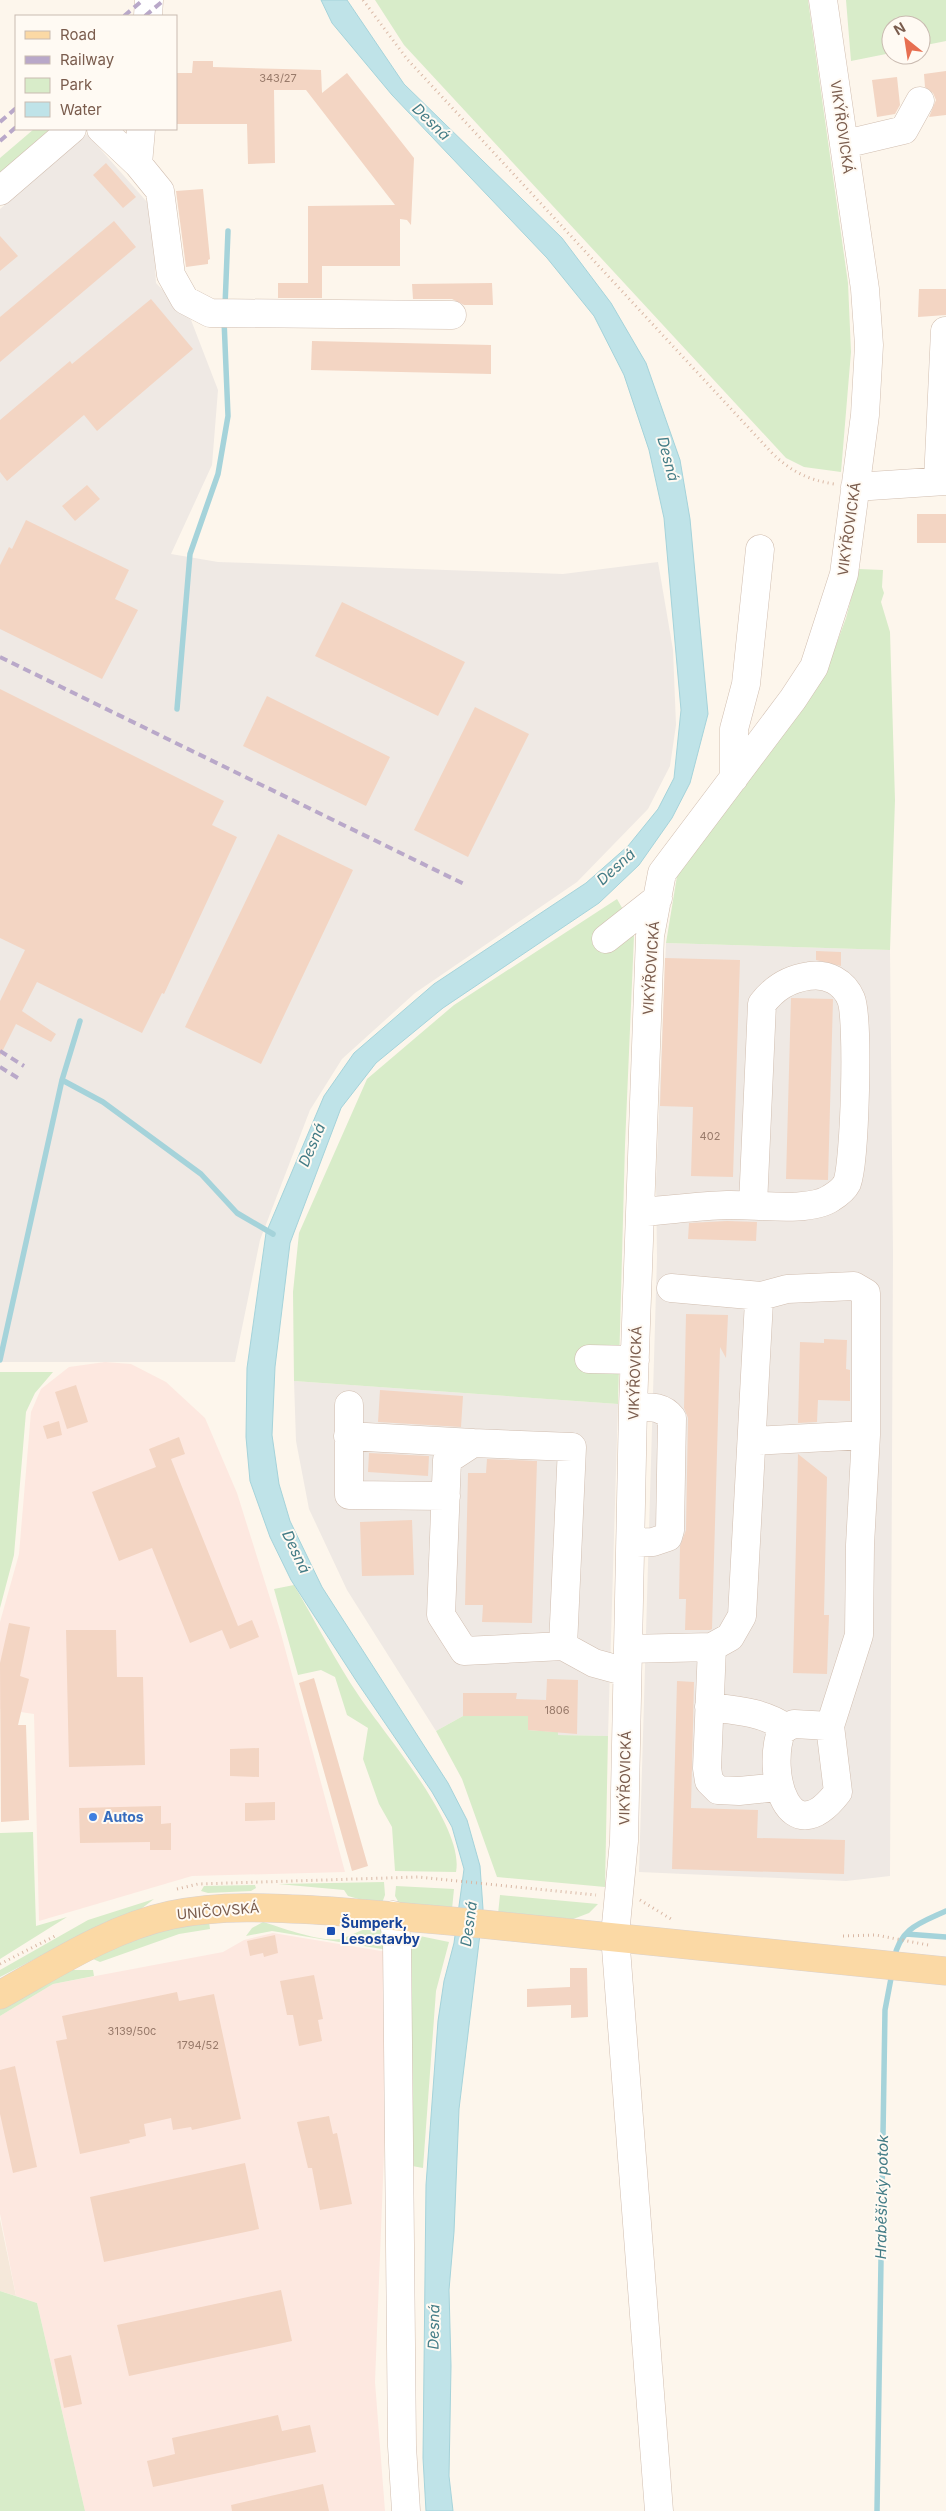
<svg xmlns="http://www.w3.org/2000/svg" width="946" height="2511" viewBox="0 0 946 2511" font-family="Inter,sans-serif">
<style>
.residential{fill:#f5e8da}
.commercial{fill:#fde8e0}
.industrial{fill:#efe9e4}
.green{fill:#d8ecc9}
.water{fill:#bfe3e8;stroke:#a5d3da}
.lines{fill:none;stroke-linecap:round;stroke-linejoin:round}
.stream{stroke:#a5d3da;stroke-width:5.5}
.building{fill:#f3d5c3}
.minor-casing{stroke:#d1beb0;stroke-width:29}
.major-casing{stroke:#dad1cd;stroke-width:29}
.path{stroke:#d9b8a5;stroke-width:3;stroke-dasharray:1 4;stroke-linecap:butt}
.minor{stroke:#fff;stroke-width:28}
.major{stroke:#fbd9a5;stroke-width:28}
.rail{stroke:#b9a8c9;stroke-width:4;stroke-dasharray:8 5;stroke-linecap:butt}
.shop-dot{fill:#3f7fe0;stroke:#fffaf3;stroke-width:2}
.transit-dot{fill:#1a4fb4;stroke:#fffaf3;stroke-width:2}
.labels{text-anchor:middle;stroke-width:4;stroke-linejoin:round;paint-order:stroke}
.number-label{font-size:11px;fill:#987a6a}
.street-label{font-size:14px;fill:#7a5c4d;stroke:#fffaf3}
.shop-label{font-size:14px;font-weight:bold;fill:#366cbe;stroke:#fffaf3;text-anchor:start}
.transit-label{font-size:14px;font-weight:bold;fill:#164399;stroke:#fffaf3;text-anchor:start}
.water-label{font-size:15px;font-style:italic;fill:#437c86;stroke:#fffaf3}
</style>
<rect width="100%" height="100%" fill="#fdf6ec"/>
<path class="residential" d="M0,2219L16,2296L0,2291Z"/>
<path class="commercial" d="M105,1362L131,1364L166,1382L205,1418L237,1493L280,1630L345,1872L192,1876L39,1921L34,1714L0,1709V1622L19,1554L31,1412L41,1389L69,1367Z
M273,1933L387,1952L385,2129L375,2382L385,2511H85L37,2303L16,2296L0,2214V2016L53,1984L223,1952L244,1940Z"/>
<path class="industrial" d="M87,134L147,202L154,248L156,283L191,320L218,390L212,465L171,554L218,562L563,574L658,562L673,650L676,725L670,766L648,809L577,882L415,993L342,1059L310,1110L260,1240L235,1362H0V209Z
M666,943L890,950L893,1253L890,1876L846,1881L639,1872L657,1257L656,1182Z
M294,1381L618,1404L608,1736L558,1735V1732L528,1730L516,1716H463L436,1731L347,1590L309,1509L296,1441Z"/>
<path class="green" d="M375,0H808L848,283L851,352L841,472L804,467L786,458L404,45Z
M846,0H946V41L921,46V25H891V53L851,61Z
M34,129H50L0,173V158Z
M859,569L883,570L882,587L884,593L881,602L890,632L895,800L890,950L666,943L677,876L826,672L846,618Z
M617,899L629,920L634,936L625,1145L618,1404L294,1381L293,1292L299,1233L367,1079L454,1005Z
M0,1372H53L35,1393L26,1412L14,1555L0,1608Z
M294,1585C316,1622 335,1661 359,1696C385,1735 465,1826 456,1872L395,1871L392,1827L379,1804L363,1759L368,1728L347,1715L335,1677L321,1670L298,1675L274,1589Z
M519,1715H528V1730L558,1732V1735L608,1736L605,1887L497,1877L462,1779L436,1731L463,1716Z
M33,1832L36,1926L67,1917L0,1959V1833Z
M384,1882L385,1895L382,1903H373L348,1896L344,1890L278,1884Z
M255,1885L256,1888L251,1891L208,1893L201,1891L204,1886Z
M396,1886L454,1889L452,1909L399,1903L395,1896Z
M500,1895L598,1904L589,1913L568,1921L498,1914Z
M154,1899L141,1909L106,1922L0,1977V1970L88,1920Z
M209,1922L210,1929L179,1934L100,1962L86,1956L159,1926Z
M263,1922C283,1928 319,1942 340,1939C355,1936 368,1921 384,1932L388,1950L272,1931L246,1936L252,1928Z
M410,1934L449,1942L436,1991L423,2168L407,2165L405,1949Z
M69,1970H93L94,1976L53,1984L0,2016V2007Z
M0,2291L37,2303L85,2511H0Z"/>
<path class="water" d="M321,0H347L404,84L562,238L611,303L646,363L680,460L690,519L708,714L690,783L672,818L639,865L599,903L443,1008L376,1063L341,1108L290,1243L275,1367L272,1435L279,1484L290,1521L322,1587L448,1783L467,1820L480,1866L483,1909L459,2109L454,2232L449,2290L451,2366L449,2476L453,2511H426L423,2458L426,2185L438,2021L444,1981L454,1943L464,1869L452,1827L432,1792L357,1682L291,1580L270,1537L250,1481L246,1437L247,1368L266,1233L324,1096L354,1053L434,984L586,883L628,846L658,809L674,778L681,710L664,518L649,450L624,375L594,316L547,258L392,95L332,23Z"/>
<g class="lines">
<path class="stream" d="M225,306L228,231
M177,709L190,554L218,474L228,416L224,320
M62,1080L103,1102L201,1174L237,1213L273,1234
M0,1360L62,1080L80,1021
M906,1934L946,1937
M894,1959C900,1928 920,1923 946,1911
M877,2511L885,2010L892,1973"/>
</g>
<path class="building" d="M193,61H213V67L321,70L322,93L347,73L414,158L411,225L407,220L400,219V266H322V298H278V283H308V206L395,205L306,90H274L275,163L248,164L247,124H176V73H192Z
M946,71V115L929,117L936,100L933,93L925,87L924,74Z
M897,77L900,105L895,114L877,117L872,80Z
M106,163L136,197L123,208L93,175Z
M203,189L210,259L208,260V264L186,267L176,191Z
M114,221L136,247L0,362V317Z
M0,236L18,256L0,271Z
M492,283L493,305H464L452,299H413L412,284Z
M919,289H946V315L918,317Z
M151,299L193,349L97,431L84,415L7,481L0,472V420L70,361L72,364Z
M312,341L491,345V374L311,370Z
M87,485L100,499L75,521L62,506Z
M917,514H946V543H917Z
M26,520L129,570L115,599L138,610L102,679L0,629V565L9,547L12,549Z
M342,602L465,662L438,716L315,656Z
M0,689L224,801L212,825L237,837L164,994L162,993L142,1033L37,982L22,1011L56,1034L51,1042L16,1024L0,1056V1001L25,950L0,938Z
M267,696L390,757L366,806L243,746Z
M475,707L529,734L468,857L414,830Z
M278,834L353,870L261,1064L185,1027Z
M816,951L841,952V966L816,960Z
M665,958L740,960L733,1177L691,1176L693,1107L660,1106Z
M791,998L833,999L828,1180L786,1179Z
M727,1221L757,1222L756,1241L688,1239L689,1223Z
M686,1314L728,1315L726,1358L720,1347L712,1629L710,1630H685L686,1599H679L680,1546L686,1530L688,1418L684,1408Z
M824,1339L847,1340L846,1369L850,1370V1401L818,1400L817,1422L798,1423L800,1342L824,1343Z
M76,1385L88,1422L67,1429L55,1392Z
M380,1390L463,1396L461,1427L378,1422Z
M59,1421L62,1435L47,1439L43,1426Z
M179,1437L185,1454L171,1459L184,1492L238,1626L252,1620L259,1637L230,1649L222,1630L190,1643L152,1548L119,1561L92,1492L156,1467L149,1449Z
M369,1453L429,1456L428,1476L368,1472Z
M798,1454L827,1477L824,1615H829L827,1674L793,1673Z
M487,1459L537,1461L532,1623L482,1622L483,1605H465L468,1473H486Z
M412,1520L414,1575L362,1576L360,1522Z
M9,1623L30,1627L20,1676L29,1679L18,1725H26L29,1820L1,1822L0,1663Z
M66,1630H116L117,1677H143L145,1765L69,1767Z
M314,1678L368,1866L352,1871L299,1683Z
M547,1679L578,1680L577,1734L528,1730V1716H463V1693H517L516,1699L546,1700Z
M677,1681L694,1682L691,1808L758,1810L757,1838L845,1840L844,1874L672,1869Z
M259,1748V1777L230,1776V1749Z
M275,1802V1820L245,1821V1803Z
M161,1806V1824L171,1823V1850H150V1842L80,1843L79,1808Z
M275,1935L278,1953L264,1957L263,1953L250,1956L247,1941Z
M570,1968H587L588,2017L571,2018V2005L527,2007V1989L570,1987Z
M314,1975L323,2019L318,2020L322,2041L299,2046L293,2015H287L280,1981Z
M177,1992L179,2001L214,1994L241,2119L192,2130L191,2127L173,2130L171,2118L144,2124L146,2136L129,2140L130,2143L80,2154L56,2041L67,2039L62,2016Z
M15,2066L37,2167L13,2173L0,2114V2070Z
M329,2116L333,2134L337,2133L352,2204L320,2210L312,2168H308L297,2122Z
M245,2163L259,2229L104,2262L90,2197Z
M281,2290L292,2341L129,2376L117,2325Z
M71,2355L82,2404L64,2408L54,2359Z
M278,2415L282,2431L310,2425L316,2452L153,2487L147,2461L175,2454L172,2438Z
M323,2484L329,2511H232L231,2505Z"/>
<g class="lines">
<defs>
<path id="minor" d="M148,16L149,0
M101,129L138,164L160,191L171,275L185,300L210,313L452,315
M845,144L904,130L920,101
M138,164L141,129
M0,191L72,129
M938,481L945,331
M855,487L946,481
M734,778V729L746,684L760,549
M606,939L658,898
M640,1212C669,1210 698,1206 727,1205C754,1204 810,1213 831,1198C836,1195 844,1189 847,1183C855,1162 859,1018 851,999C844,982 827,973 809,976C788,979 774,988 762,1004L753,1205
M671,1288L761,1296
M589,1359L635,1360
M349,1405V1495L446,1496
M348,1436L473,1443
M631,1543L653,1542L668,1537L670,1530L672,1418C662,1405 648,1407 633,1407
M563,1646L464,1651L441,1615L447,1460L473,1443L572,1447L563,1646L594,1663L627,1672
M712,1647L707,1768L709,1781L718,1790L739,1791L779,1787
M628,1649L712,1647L730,1637L742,1616L759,1301L761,1296L787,1289L854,1286L866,1293V1435L753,1441
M709,1707C735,1710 764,1712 786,1728
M830,1726L794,1724L782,1729C765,1773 789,1856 838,1792L830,1726L859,1635L860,1545L866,1435
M393,1915L397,1942L402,2446L406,2511
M659,2511L615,1935L624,1841L633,1407L650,936L662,873L793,699L814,667L844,574L865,415L869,345L865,289L823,0"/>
<path id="major" d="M0,1995C54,1965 110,1928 171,1915C224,1904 278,1908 331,1911C381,1915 431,1919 482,1924C636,1939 791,1955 946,1971"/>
</defs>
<use href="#minor" class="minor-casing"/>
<use href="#major" class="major-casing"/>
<path class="path" d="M363,0L407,59L771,452C790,471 808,480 834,484
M177,1889L198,1884L418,1877L596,1895
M640,1900L671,1919
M843,1936L876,1935L928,1945
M0,1964L55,1936"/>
<use href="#minor" class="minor"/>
<use href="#major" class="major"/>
<path class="rail" d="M124,16L143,0
M145,16L164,0
M0,122L16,108
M0,141L16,127
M0,657L464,884
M0,1051L24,1066
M0,1067L18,1078"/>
</g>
<circle class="shop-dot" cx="93" cy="1817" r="5"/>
<rect class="transit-dot" x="326" y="1926" width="10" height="10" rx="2.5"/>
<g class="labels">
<g class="number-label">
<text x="278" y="82">343/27</text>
<text x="710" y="1140">402</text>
<text x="557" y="1714">1806</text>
<text x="132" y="2035">3139/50c</text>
<text x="198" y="2049">1794/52</text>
</g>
<g class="street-label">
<text transform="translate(842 127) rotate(82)" y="5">VIKÝŘOVICKÁ</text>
<text transform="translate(849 529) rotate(-82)" y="5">VIKÝŘOVICKÁ</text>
<text transform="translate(651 968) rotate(-86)" y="5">VIKÝŘOVICKÁ</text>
<text transform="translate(635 1373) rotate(-88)" y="5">VIKÝŘOVICKÁ</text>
<text transform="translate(625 1778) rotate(-89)" y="5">VIKÝŘOVICKÁ</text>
<text transform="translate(218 1911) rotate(-5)" y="5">UNIČOVSKÁ</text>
</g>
<g class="shop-label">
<text x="103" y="1822">Autos</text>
</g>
<g class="transit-label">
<text x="341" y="1928">Šumperk,<tspan x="341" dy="16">Lesostavby</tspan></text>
</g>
<g class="water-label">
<text transform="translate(431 122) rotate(44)" y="5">Desná</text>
<text transform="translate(668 459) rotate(75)" y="5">Desná</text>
<text transform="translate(616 867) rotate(-42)" y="5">Desná</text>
<text transform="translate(312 1145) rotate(-67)" y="5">Desná</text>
<text transform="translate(296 1552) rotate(65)" y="5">Desná</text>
<text transform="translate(469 1924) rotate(-82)" y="5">Desná</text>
<text transform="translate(882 2197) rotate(-89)" y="5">Hraběšický potok</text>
<text transform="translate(434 2327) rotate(-89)" y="5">Desná</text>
</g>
</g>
<rect x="15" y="15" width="162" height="115" fill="#fffaf3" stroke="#cabbb1"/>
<rect x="25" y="31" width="25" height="8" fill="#fbd9a5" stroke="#cabbb1"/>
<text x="60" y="40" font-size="15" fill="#7a5c4d">Road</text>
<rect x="25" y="56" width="25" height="8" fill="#b9a8c9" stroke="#cabbb1"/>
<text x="60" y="65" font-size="15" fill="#7a5c4d">Railway</text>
<rect x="25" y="78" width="25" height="15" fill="#d8ecc9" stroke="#cabbb1"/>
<text x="60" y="90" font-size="15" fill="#7a5c4d">Park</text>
<rect x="25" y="102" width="25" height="15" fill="#bfe3e8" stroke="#cabbb1"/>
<text x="60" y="115" font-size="15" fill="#7a5c4d">Water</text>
<g transform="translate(906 40) rotate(330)"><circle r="24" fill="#fffaf3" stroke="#cabbb1"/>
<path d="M0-4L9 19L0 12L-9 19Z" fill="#e76f51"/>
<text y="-8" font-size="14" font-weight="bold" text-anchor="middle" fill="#7a5c4d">N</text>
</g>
</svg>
